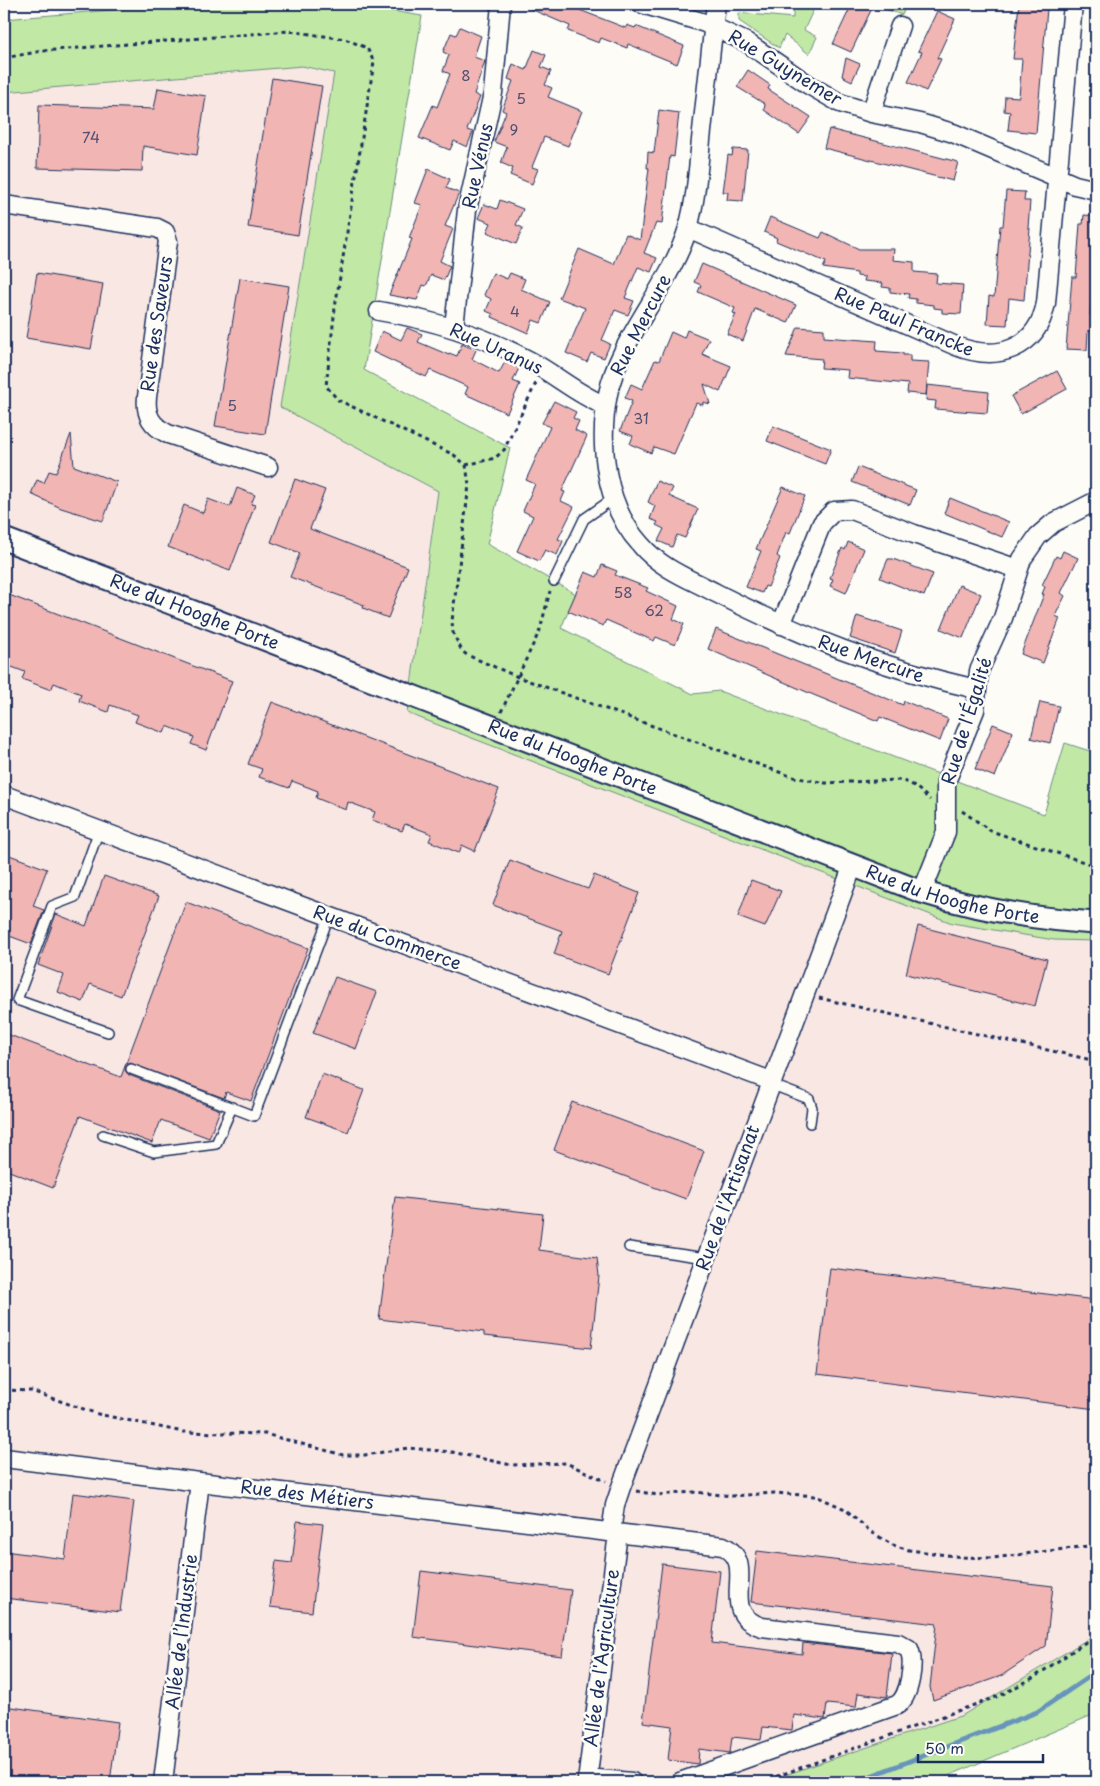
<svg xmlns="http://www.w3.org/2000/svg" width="1100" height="1786" viewBox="0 0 1100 1786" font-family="'Playpen Sans',sans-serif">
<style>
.built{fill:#f9e7e3}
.green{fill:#c1e9a5;stroke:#6e8c82}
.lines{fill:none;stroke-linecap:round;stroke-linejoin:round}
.stream{stroke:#6794bc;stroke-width:5}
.building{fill:#f1b5b3;stroke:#1b2f5e}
.service-casing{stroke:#1b2f5e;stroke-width:12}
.minor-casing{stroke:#1b2f5e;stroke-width:21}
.tertiary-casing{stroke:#1b2f5e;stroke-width:25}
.path{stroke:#1b2f5e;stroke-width:3;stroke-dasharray:4 4;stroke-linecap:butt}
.service{stroke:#fdfcf7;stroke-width:9}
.minor{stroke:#fdfcf7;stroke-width:18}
.tertiary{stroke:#fdfcf7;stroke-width:21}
.labels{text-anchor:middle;stroke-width:5;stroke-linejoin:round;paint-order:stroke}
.number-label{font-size:15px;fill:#505073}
.street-label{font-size:18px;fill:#1b2f5e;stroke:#fdfcf7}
</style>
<rect width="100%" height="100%" fill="#fdfcf7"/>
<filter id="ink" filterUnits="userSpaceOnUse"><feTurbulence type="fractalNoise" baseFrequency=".02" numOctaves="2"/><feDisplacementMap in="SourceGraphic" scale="10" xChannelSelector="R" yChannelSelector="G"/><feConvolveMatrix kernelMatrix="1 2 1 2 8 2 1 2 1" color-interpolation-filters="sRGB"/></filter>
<g filter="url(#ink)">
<path class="built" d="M302,66L334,73L280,407L438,491L407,713L952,923L1054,940L1096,941V1634L963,1715L764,1782H4V92Z"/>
<path class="green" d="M184,4H350L422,16L364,370L510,448L487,544L576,594L561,628L693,694L719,691L1044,814L1065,743L1096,753V941L1054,940L952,923L407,713L438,491L280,407L334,73L302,66L4,92V19Z
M793,4H816L804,30L817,37L809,54L785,35L779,48L739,21V13L793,18Z
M871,4H907L902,15Z
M1096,1634V1712L1090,1716L934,1782H764L963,1715Z"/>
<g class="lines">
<path class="stream" d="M855,1782L1037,1712L1096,1672"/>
</g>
<path class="building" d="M519,4H579L577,9L626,28L627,25L635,28L636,26L684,46L677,64L628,44L627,48L601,38L599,43L568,31L570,26Z
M852,4H874L851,52L833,44Z
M1019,4H1043L1042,8L1047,9L1036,133L1008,130L1010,112L1004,111L1005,96L1019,97L1022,59H1013Z
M937,11L955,19L937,58L941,59L926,91L908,82L922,52L918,51Z
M460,27L481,36L474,57L485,61L474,94L480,97L467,130L473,132L467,147L454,141L450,150L419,138L433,105L437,107L450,74L443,71L449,55L443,52L451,33L456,35Z
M534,50L546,55L541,67L551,71L545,85L552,88L548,97L582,111L568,146L544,137L532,167L538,169L532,184L510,175L513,168L501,163L507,147L494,142L506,112L502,110L513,81L508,79L513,64L526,70Z
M846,58L860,64L852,81L842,76Z
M748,70L770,85L768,89L811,117L799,134L764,110L765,104L737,87Z
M272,78L322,86L298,235L248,227Z
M158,88L206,96L197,155L143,146L142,171L37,168L39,105L154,109Z
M659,110L679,113L674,157L670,156L662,224L656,223L644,253L657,258L651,272L638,267L625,298L634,301L628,315L615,310L602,340L610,344L604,358L591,353L587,362L566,353L585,308L559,298L579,249L614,264L626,234L640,240L649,168H647L648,152L654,153Z
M829,129L958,162L953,181L824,148Z
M733,149L748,150L743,201L727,200L728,192H723L728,155L732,156Z
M428,169L450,179L446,188L459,193L445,226L453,229L440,261L450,266L444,280L431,275L426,286L423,285L417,300L389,295L412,239L409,238L422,205L415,203Z
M1006,191L1025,192L1024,201H1030L1028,228H1030L1024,300L1009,298L1007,325L987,324L989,296L994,297L1000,226H1003Z
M500,200L523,209L516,225L523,228L516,244L487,232L491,223L478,218L484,204L497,209Z
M1084,215L1096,216V278H1093L1090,315H1094L1092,331H1088L1087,350L1066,349L1072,277H1076L1080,224H1083Z
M770,217L820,238L823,232L859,249H894L893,260L914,262V272L937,274L936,283L963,285L961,314L942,313V309L934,308V305L916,303V299L908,298L909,294L890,292V288L882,287L883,283L864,281L865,277L857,276V273L823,268L826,262L776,241L777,238L764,232Z
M702,264L796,305L788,323L755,309L743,341L727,334L736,314L733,313L735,308L698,292L701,285L694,282Z
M37,273L103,284L91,349L26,338Z
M493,273L507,279L510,273L525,279L521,289L550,302L541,323L533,320L528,333L492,317L493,314L486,311L491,299L484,295Z
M240,278L289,286L265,434L215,426Z
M798,327L824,329V337L877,341L876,351L903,353V355H910V361L929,362L926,395L907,393L908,384L847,378L848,370L821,368L822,359L786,356Z
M407,328L422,334L418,342L449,355V353L457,356L462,344L476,350L472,359L499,373L505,362L519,368L513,381L520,384L507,413L465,394L468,387L430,370L426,377L373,352L382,331L401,340Z
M687,330L709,339L702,354L731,366L720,392L704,384L710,404L703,402V405L696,403L674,454L654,447L651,453L630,444L633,436L620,431L632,401L625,398L631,384L642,389L655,360L659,361L671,332L684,338Z
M1057,371L1067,389L1021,414L1011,396Z
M927,385L989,392L987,413L935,409L936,401L926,400Z
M554,401L576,412L573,418L579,421L575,430L587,436L562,491L565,492L561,501L574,507L558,539L563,541L557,555L545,550L539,561L517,551L533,516L523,511L535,484L526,480L550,427L542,423Z
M773,426L831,449L825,464L767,441Z
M71,434L74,466L117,482L103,521L61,508L31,494L37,480L44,483L49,471L56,473Z
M858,467L916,490L910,505L852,482Z
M295,479L325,490L310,529L408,567L388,618L363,608L364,605L290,577L300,553L271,542Z
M657,481L673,488L669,496L698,509L685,538L677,535L672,547L658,541L664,529L656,525L658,522L650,519L655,506L648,502Z
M783,487L805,496L790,533L786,532L777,556L780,558L768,587L765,586L762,593L746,587L761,551L756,549Z
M237,488L255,495L251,504L255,505L230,571L168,547L184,505L203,513L208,499L230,507Z
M950,498L1009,522L1002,537L944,513Z
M848,542L864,549L846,593L830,586L833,579L830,578L842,548L845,550Z
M1063,551L1078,558L1061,593L1065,596L1055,616L1060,618L1043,663L1021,654L1044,594H1042L1045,587L1042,585L1056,556L1060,558Z
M888,559H893L933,574L924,596L880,578Z
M602,565L617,571L615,575L648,588L646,591L678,606L673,619L684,624L675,645L656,637L654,641L606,620L603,626L568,611L585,572L597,577Z
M959,585L981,594L963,638L941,629Z
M4,593L232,681L206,750L191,744L194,737L167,726L164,733L135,722L138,715L110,705L108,712L79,701L81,694L54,683L51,690L22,679L25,672L4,664Z
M857,616L902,631L895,653L850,638Z
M716,629L903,705L904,701L948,719L940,741L880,717L878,721L816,696L708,649Z
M272,702L499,789L475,851L462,845L459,853L429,841L432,834L405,824L402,831L372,820L375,812L348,802L346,810L316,798L318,791L292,781L289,788L259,777L262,769L248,764Z
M1040,702L1059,706L1050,743L1031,738Z
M993,724L1013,732L995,777L975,769Z
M4,853L47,869L33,906L44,910L31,944L4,934Z
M510,860L588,889L594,875L639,893L608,974L554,954L562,931L493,905Z
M104,876L159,896L121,996L90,984L83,1002L58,992L64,975L38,965L56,914L86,926Z
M751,880L781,891L765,927L738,917Z
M186,902L308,948L251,1101L226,1092L224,1098L130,1063L125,1070L129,1075L220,1110L209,1138L161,1120L152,1143L80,1116L53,1188L4,1169V1033L121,1077Z
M918,926L1047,959L1035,1006L906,974Z
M335,977L377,992L356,1049L313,1033Z
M322,1074L364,1090L348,1132L306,1117Z
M572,1102L704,1151L686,1199L554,1150Z
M395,1197L543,1214L539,1250L597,1258L599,1276L591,1348L484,1336V1332L379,1319Z
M830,1268L1096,1300V1409L817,1374Z
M73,1493L134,1501L120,1612L4,1598V1551L65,1559Z
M297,1521L323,1524L312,1612L270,1607L276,1561L292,1563Z
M757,1551L1053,1586L1046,1646L1001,1676L933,1700L930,1687L937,1624L751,1602Z
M662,1564L720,1571L712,1643L802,1654L803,1643L892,1653L887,1697L858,1693L856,1707L827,1704L825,1719L794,1715L792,1730L763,1727L761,1740L732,1737L730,1753L699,1749L698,1764L668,1760L672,1726L643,1722Z
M421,1571L571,1590L562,1656L413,1637Z
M4,1706L118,1722L110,1782H62L4,1775Z"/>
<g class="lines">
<defs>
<path id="service" d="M554,581L584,519L614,498
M99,830L75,897L52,906L17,1000L108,1032
M131,1069L254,1116L329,916
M770,1084L809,1099L812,1108L810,1123
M103,1135L154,1152L216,1144L232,1107
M629,1247L706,1258"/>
<path id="minor" d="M642,4L705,23L746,42L809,85L840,103L871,113L920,123L953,133L1075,185L1096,190
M716,4C711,49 706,94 701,140C698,169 696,200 688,228C671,285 619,338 608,394C598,444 605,506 641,545C660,568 690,579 716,593C805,638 879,667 976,689
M871,113L900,26
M4,205L157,228L165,232L168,241L147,397C145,416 152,426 168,434L268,467
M688,228L956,346C997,362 1037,350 1046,303L1073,4
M379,311C433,320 483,335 530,361C556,375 578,395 606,406
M454,327L467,210L493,93L501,4
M781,625L822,523L834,511L852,510L914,534L1018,569
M4,795L771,1081
M922,892L946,832V782L975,710L979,671L1003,618L1022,559L1038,536L1053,523L1096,501
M4,1458L723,1546C761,1564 714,1612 762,1627L898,1643L909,1649C915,1662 910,1697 897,1705L680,1782
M611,1532L615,1505L621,1487L853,865
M587,1778L632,1782
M163,1782L200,1482
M587,1782L618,1533"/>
<g id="tertiary">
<path id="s1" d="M4,539L922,892C979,910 1037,919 1096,923"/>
</g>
</defs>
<use href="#service" class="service-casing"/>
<use href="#minor" class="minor-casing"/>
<use href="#tertiary" class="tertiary-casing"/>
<path class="path" d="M4,58L42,51L289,31L345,39L367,48L374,62L335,308L326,386L338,400L454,455L466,465L469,485L452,621L453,633L462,651L467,655L518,677L793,777L825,783L901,780L915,786L930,800
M466,465L495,458L504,450L536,383
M501,712L540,630L550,591
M962,811L991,831L1096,866
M819,998L1096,1061
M4,1390L31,1391L98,1414L183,1432L265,1434L343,1455H365L408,1448L452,1452L511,1465L566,1463L606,1481
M636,1491L657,1495L694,1492L732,1496L774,1493L816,1496L845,1509L871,1532L893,1545L909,1550L963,1557L992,1558L1096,1545
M761,1782L999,1696L1033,1678L1096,1635"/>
<use href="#service" class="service"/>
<use href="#minor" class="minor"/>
<use href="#tertiary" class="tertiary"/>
</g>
</g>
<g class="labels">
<g class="number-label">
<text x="466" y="81">8</text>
<text x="521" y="104">5</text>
<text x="514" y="135">9</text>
<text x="91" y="143">74</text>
<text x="515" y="317">4</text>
<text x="232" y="411">5</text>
<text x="641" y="424">31</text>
<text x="623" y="598">58</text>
<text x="654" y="616">62</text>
</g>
<g class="street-label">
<text transform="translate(785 68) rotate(31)" y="6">Rue Guynemer</text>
<text transform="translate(478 166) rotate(-78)" y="6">Rue Vénus</text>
<text transform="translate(904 322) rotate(23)" y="6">Rue Paul Francke</text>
<text transform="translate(157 324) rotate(-82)" y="6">Rue des Saveurs</text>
<text transform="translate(641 325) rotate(-63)" y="6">Rue Mercure</text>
<text transform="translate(496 349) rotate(24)" y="6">Rue Uranus</text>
<text dy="6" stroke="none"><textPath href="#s1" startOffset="204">Rue du Hooghe Porte</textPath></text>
<text transform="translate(871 659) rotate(19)" y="6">Rue Mercure</text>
<text transform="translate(967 721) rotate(-73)" y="6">Rue de l'Égalité</text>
<text dy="6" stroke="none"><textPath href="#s1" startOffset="609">Rue du Hooghe Porte</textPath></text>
<text dy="6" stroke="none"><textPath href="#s1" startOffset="1014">Rue du Hooghe Porte</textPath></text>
<text transform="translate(387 938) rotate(20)" y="6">Rue du Commerce</text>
<text transform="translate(728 1198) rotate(-70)" y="6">Rue de l'Artisanat</text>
<text transform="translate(307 1495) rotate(7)" y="6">Rue des Métiers</text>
<text transform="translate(182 1632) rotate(-83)" y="6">Allée de l’Industrie</text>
<text transform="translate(602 1658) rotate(-83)" y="6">Allée de l'Agriculture</text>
</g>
</g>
<rect width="1100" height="1786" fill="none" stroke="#fdfcf7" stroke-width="20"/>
<rect x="10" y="10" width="1080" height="1766" fill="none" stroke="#1b2f5e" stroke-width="2" filter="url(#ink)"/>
<path d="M918 1754v8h125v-8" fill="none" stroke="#1b2f5e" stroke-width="2.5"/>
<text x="925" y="1754" font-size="15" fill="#1b2f5e" stroke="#fdfcf7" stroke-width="4" paint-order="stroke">50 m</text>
</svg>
